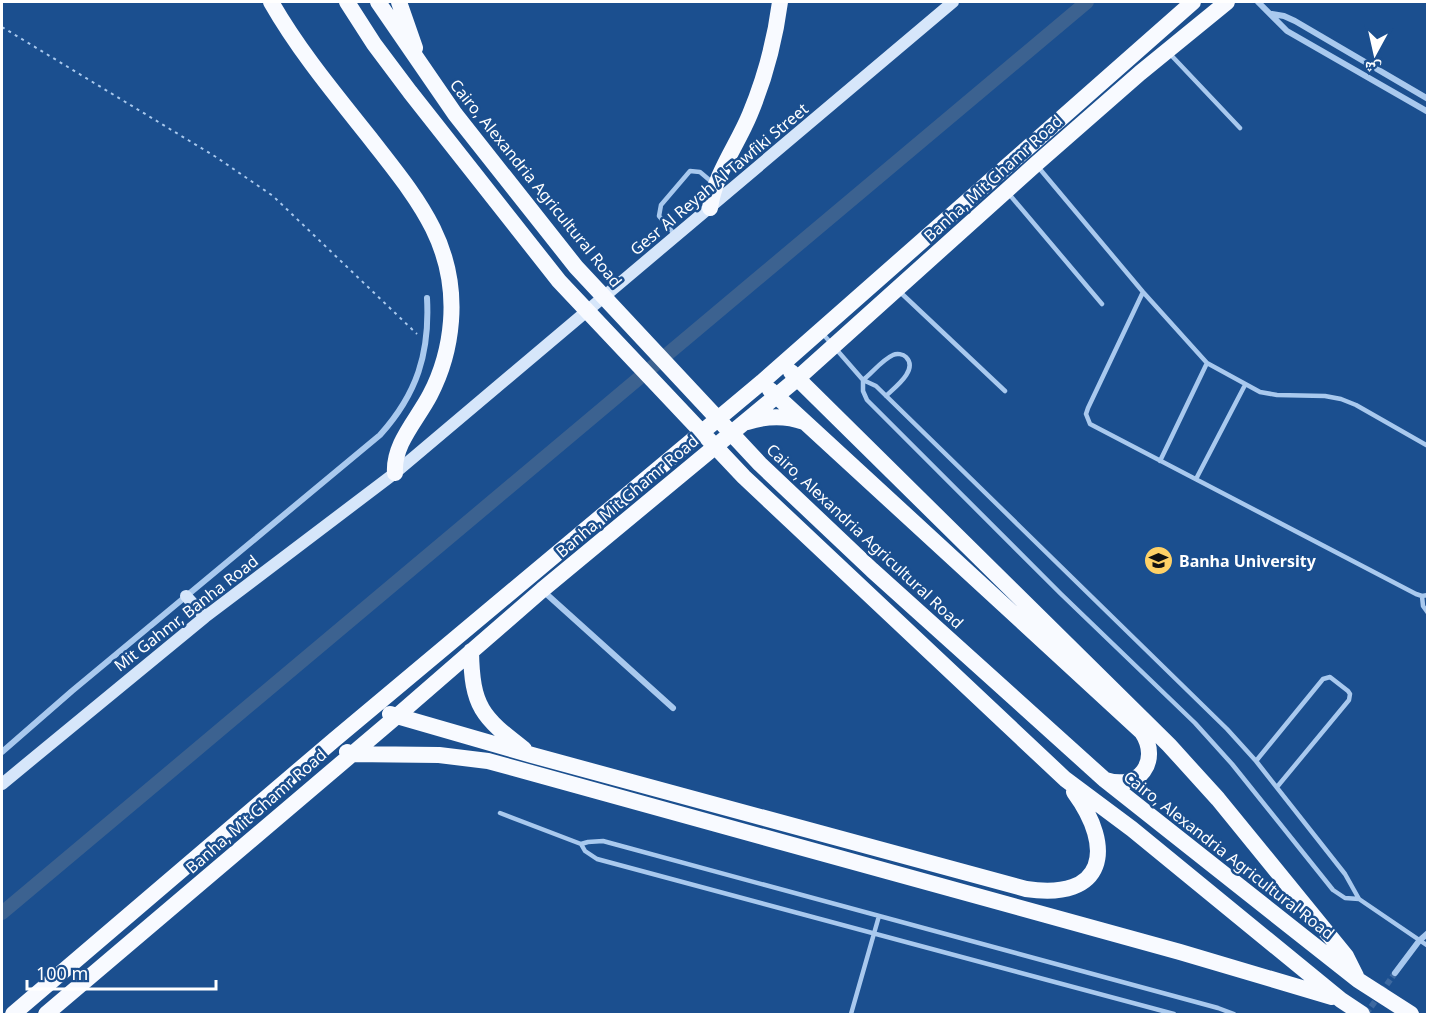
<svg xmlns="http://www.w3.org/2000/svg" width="1429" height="1016" viewBox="0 0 1429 1016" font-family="'Noto Sans','Noto Naskh Arabic',sans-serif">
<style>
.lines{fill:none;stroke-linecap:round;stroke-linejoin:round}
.canal{stroke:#3c6290;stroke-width:14}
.minor-tunnel{stroke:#3d69a0;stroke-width:6;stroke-dasharray:6 3;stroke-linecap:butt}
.path{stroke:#a9c9ee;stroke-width:2;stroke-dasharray:3 4.5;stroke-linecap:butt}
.service{stroke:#a9c9ee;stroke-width:4.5}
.minor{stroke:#a9c9ee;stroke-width:6}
.secondary{stroke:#d6e6fa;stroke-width:12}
.trunk{stroke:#f8faff;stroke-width:16}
.labels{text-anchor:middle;stroke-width:5;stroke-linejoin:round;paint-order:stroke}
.street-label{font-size:16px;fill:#fff;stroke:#1b4f8f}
.poi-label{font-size:16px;font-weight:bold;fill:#fff;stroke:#1b4f8f;text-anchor:start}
</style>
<rect width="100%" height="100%" fill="#1b4f8f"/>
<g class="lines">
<path class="canal" d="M2,913L1087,2"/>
<path class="minor-tunnel" d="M1366,1014L1395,973"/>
<path class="path" d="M2,27L216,157L273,196L417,334"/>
<path class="service" d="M1170,54L1240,128
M1039,168L1143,292L1207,363L1260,392L1277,395L1325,396L1341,399L1356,405L1428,446
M1009,194L1102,304
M675,235L659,216L661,205L690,171L700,172L713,183
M900,292L1005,391
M1143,292L1088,408L1086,414L1090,424L1416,594L1422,596L1428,595
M823,334L863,380L876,386L1227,729L1256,761L1345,874L1359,899L1428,946
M886,396C894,388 919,370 906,357C903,354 897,353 893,355C882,360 872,373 863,380V391L867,400L1061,594L1195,723L1232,764L1333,890L1345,898L1359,899
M1160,461L1207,363
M1196,479L1245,385
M1422,596L1423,606L1428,613
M1256,761L1323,679L1330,677L1348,691L1350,694L1349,700L1277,787
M500,813L581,844
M851,1014L879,916
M1174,1014L597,859L585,851L581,844L588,842L603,841L1218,1008L1234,1014"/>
<path class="minor" d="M1258,2L1287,31L1428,112
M1272,14L1284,16L1295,21L1428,99
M542,590L673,708
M2,752L72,691L380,435C417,394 430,353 427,298
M1395,973L1419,941L1428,933"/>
<path class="secondary" d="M186,596L205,617
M2,784L205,617L395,473L953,2"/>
<path class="trunk" d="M271,2C299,51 335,94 370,138C415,196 457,243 451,321C449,347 442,372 430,395C417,420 393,444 395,473
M347,2L374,44L410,92L559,281L744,477L1065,779L1132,829L1341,1000L1362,1014
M378,2L455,114L576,267L760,464L872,570L1105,780L1358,980L1411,1014
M399,2L415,48
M710,208C715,173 737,146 750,114C765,78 775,40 780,2
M791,372L1169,745L1218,799L1346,956L1356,976
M770,390L1142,732C1161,761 1139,791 1106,780
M747,422C766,416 785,415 804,422
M471,651C472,707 482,717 524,749
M390,714L532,755L1026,889C1106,901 1115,848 1074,792
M347,752L350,754L439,755L488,761L1180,952L1332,997
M13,1014L334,740L762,382L1193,2
M46,1014L397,716L542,590L798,378L1036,164L1140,73L1227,2"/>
</g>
<defs>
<symbol id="university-disc" viewBox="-11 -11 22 22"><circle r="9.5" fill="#ffd166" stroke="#1b4f8f"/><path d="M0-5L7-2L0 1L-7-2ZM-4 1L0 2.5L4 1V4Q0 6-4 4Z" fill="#111"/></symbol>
</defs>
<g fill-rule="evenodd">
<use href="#university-disc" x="1142" y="544" width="33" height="33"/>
</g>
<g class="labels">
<g class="street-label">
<text transform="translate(993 178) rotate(-42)" y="6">Banha, Mit Ghamr Road</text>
<text transform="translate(719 179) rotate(-40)" y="6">Gesr Al Reyah Al Tawfiki Street</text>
<text transform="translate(536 183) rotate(51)" y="6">Cairo, Alexandria Agricultural Road</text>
<text transform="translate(627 496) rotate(-40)" y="6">Banha, Mit Ghamr Road</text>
<text transform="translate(865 536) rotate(43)" y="6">Cairo, Alexandria Agricultural Road</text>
<text transform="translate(186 613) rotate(-38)" y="6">Mit Gahmr, Banha Road</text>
<text transform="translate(256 811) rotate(-41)" y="6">Banha, Mit Ghamr Road</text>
<text transform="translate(1229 855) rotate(38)" y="6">Cairo, Alexandria Agricultural Road</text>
</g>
<g class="poi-label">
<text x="1179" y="567">Banha University</text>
</g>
</g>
<rect width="1429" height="1016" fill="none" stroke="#ffffff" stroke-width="6"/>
<g transform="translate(1375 54) rotate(188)" stroke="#1b4f8f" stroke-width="4.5" paint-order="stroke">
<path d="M0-4.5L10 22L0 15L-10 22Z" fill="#ffffff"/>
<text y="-9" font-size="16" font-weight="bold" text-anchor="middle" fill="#ffffff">ش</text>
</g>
<path d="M27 980v9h189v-9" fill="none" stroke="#ffffff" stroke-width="3"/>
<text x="36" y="980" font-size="18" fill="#ffffff" stroke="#1b4f8f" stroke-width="4.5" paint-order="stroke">100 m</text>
</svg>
